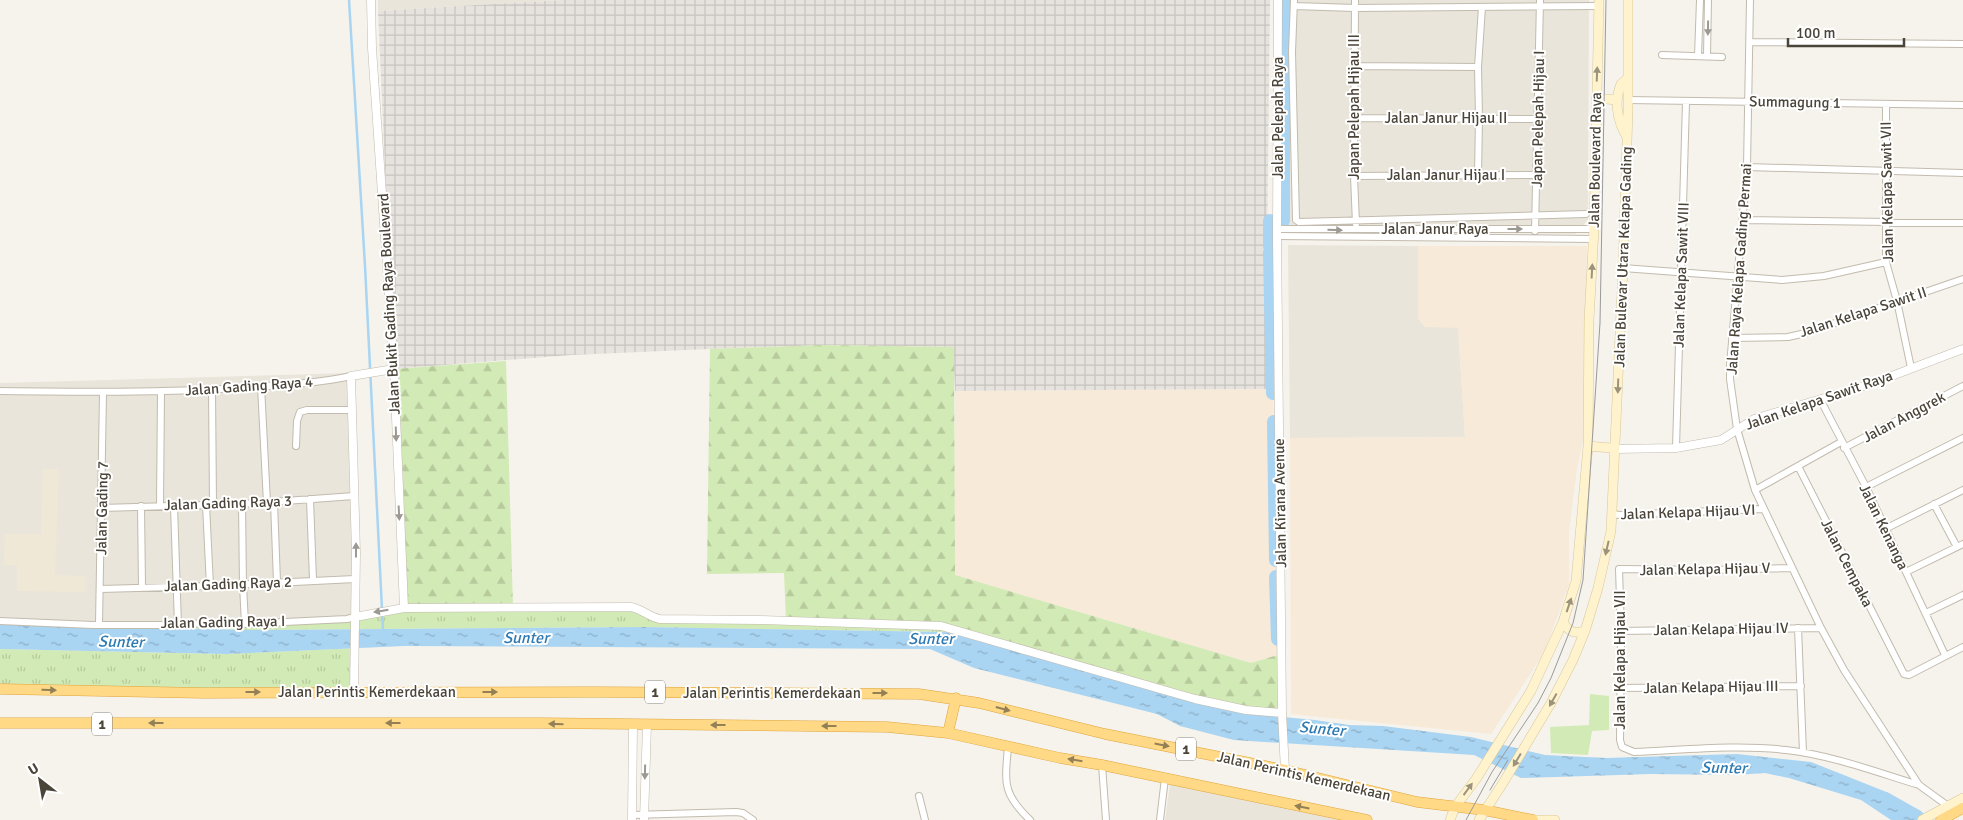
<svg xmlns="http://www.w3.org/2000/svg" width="1963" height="820" viewBox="0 0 1963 820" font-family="Signika,sans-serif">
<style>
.residential{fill:#eae5da}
.commercial{fill:#f7ead8}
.industrial{fill:url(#industrial-grid)}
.education{fill:#efe8d6}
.grass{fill:url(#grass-tufts)}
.forest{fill:url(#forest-firs)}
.garden{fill:#d2eab5}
.water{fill:url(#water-ripples)}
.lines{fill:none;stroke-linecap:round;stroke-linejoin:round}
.stream{stroke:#a9d4f2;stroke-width:2.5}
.river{stroke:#a9d4f2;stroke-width:14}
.minor-casing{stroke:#c2bbae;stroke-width:8}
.tertiary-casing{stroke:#c2bbae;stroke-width:9}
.secondary-casing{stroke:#d6c79b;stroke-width:10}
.trunk-casing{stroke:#e0a43c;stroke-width:11}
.minor{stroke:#fff;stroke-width:6}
.tertiary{stroke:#fff;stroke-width:8}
.secondary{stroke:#fff3cd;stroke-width:9}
.trunk{stroke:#ffd985;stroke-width:10}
.tram{stroke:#9a9a9a;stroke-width:1}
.oneway{fill:#9c9892}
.oneway2{fill:#9c937c}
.oneway3{fill:#938057}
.labels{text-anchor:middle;stroke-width:4;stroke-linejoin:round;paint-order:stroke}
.shield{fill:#fff;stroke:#817c74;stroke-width:1}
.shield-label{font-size:14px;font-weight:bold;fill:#4b4439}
.street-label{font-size:15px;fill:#4b4439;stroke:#fff}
.water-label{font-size:16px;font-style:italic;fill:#2e7ab2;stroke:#fff}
</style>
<defs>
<pattern id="industrial-grid" width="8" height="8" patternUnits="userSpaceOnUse" patternTransform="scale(1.25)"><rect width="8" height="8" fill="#e6e2dd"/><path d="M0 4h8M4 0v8" fill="none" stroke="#c7c3be"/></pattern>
<pattern id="grass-tufts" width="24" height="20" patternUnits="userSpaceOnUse" patternTransform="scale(1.25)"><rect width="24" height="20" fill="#d2eab5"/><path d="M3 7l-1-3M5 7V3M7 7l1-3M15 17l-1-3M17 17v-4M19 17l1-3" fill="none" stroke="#b6ca9c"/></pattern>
<pattern id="forest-firs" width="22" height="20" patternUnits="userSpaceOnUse" patternTransform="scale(1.25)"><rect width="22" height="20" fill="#d2eab5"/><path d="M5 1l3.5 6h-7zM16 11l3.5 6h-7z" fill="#b6ca9c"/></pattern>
<pattern id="water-ripples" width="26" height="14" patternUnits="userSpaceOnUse" patternTransform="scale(1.25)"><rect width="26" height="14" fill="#a9d4f2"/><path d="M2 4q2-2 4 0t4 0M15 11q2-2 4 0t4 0" fill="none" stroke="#8caec5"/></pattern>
</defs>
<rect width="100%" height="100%" fill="#f6f3ec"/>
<path class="residential" d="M378,0H562L378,11Z
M1291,0H1589L1588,220L1575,234L1290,230Z
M1288,245L1418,246V318L1425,327H1458L1465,437L1290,438Z
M351,373L355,617L245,624L0,622V383Z
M1170,784L1355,820H1165Z"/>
<path class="commercial" d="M1418,246H1587L1584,436L1577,469L1569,532V585L1544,653L1491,734L1291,714L1290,438L1465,437L1458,328L1425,327L1418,317Z
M1273,389L1278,655L1251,663L954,575L955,391Z"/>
<path class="industrial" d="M562,0H1270L1267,247L1273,389L955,391L953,347L825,345L710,349L571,355L394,369L378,11Z"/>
<path class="education" d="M43,469H59L55,575L85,576V592L17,591V565H4L5,534H41Z"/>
<path class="grass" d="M631,607L653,618L941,626L1164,692L946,632L631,627L246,630L0,624L93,625L347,619L381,611Z
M355,648L354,692L0,688V649L226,654Z"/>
<path class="forest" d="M825,345L954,347L955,575L1251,663L1278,655L1279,713L1246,710L941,626L786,621L784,573L707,574L710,349Z
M506,361L513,607L404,608L394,369Z"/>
<path class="garden" d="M1590,694L1609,696V730L1592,731L1588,755L1551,753L1550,727L1589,725Z"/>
<path class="water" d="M0,624L246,630L643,627L946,632L1240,713L1315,720L1349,725L1383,726L1471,737L1545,755L1606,758L1737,754L1811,762L1889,793L1921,811L1930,820H1891L1861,800L1789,778L1765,773L1736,775L1650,774L1521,778L1474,755L1234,740L1180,726L1157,714L974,668L930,649L404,646L226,654L0,649Z"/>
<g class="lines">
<path class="stream" d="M349,0L365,266L383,630"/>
<path class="river" d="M1270,221V246
M1283,221V0
M1270,252L1273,393
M1274,422L1276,560
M1276,577L1278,639"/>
<defs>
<path id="minor" d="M1294,0L1292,52L1296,220L1299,222L1586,214
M1355,0L1354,176L1356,224
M1750,0L1747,167L1730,365V379L1737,429L1755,490L1821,628L1844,670L1919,785L1948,806
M1294,6L1355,8L1599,6
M1750,42L1963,44
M1662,55L1722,57
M1698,56L1700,0
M1707,56L1708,0
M1355,66L1478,67
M1628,100L1963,105
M1886,104V262L1897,301L1911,368
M1354,118L1538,119
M1747,167L1963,173
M1478,175L1479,118L1478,67L1482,7
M1354,176L1538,175
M1743,220L1963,223
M1277,229H1594
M1535,231L1540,0
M1277,236L1593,239
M1623,268L1782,280L1824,276L1886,262
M1732,338L1788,337L1806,333L1963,279
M261,386L267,503
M212,389L213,505
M0,391C80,392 160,393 240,388C277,385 315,384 351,376
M1820,399L1866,487L1945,655
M296,446L297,421L300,412L307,410H351
M1676,448L1686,102
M1844,448L1963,386
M1798,466L1904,674L1909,675L1963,647
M1866,487L1963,438
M1755,490L1841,442
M310,499L313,580
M274,502L277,582
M242,504L243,585L245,624
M1934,504L1957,547
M206,505L210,586
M141,506L142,587
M160,506L161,391
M174,506L178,625
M101,508L242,504L354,496
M1612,514L1620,515L1763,509
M1885,529L1963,490
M1792,568L1713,570L1619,569L1621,631L1620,740L1622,747L1634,752C1684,750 1736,744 1786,750C1831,755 1876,772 1919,785
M1906,572L1963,544
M100,589L210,586L355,579
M1926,613L1963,595
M0,621L93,625H178L205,623L245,624L347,619L355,617
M99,624L103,393
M1798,628L1803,752
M1621,631L1821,628
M1621,688L1801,686
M1008,747C1005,783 1002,793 1030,820
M1102,765L1106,820
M919,796L925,820
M632,815L736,812L743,813L753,820
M1160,820L1165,778"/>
<path id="tertiary" d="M371,0L372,48L394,369L404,608
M1278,0L1277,236L1282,713L1285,770
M1616,449L1676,448L1721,440L1754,419L1868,385L1963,349
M355,617L404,608L631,607C642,609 649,617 660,619L760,620L941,626L1195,699L1246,710L1282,713
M354,692L356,553L351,376L394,369
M632,820L633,725
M644,820L647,724"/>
<path id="secondary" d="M1596,98L1617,100
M1627,137C1617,121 1614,101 1621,84L1628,78
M1588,446L1611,448
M1563,622C1569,632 1574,634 1585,631
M1450,820L1455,807L1476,779L1531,691L1563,622L1576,581L1588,446L1589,320L1594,229L1599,0
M1479,820L1503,783L1551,703L1573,660L1585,631L1598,588L1611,531L1623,268L1628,110V0
M1531,820H1555
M1922,820L1963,798"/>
<path id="trunk" d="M0,689L204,693L594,692L919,694L979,703L1105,734L1285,770L1417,802L1484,810L1533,820
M0,723H540L887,727L948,733L1060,758L1102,765L1367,820
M948,733L956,698
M1941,820L1963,808"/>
</defs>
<use href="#minor" class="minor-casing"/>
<use href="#tertiary" class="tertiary-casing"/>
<use href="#secondary" class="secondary-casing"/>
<use href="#trunk" class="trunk-casing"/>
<use href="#minor" class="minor"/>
<use href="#tertiary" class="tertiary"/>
<use href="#secondary" class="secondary"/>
<use href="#trunk" class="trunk"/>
<path class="tram" d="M1490,790L1508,760
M1466,820L1492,772L1538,703L1551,678L1573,623L1583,580L1600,323L1606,0"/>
</g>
<defs><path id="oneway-solid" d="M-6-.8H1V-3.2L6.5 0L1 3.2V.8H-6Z" transform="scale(1.25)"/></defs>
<g class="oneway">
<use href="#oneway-solid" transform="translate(1708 28) rotate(91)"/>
<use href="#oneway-solid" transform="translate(1515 229)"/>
<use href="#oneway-solid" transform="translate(1335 230) rotate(1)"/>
<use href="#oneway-solid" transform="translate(396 434) rotate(88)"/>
<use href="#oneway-solid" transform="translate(399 513) rotate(87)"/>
<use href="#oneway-solid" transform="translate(356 550) rotate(-90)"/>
<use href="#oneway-solid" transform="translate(381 611) rotate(171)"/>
<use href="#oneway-solid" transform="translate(645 772) rotate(91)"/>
</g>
<g class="oneway2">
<use href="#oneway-solid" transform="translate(1597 74) rotate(-88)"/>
<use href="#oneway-solid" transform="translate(1592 271) rotate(-87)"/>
<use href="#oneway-solid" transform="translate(1618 386) rotate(92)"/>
<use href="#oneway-solid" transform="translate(1607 548) rotate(103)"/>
<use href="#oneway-solid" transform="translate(1569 605) rotate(-71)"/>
<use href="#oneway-solid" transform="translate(1553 700) rotate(119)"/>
<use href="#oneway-solid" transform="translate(1517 760) rotate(121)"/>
<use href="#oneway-solid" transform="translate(1468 789) rotate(-54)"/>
</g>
<g class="oneway3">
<use href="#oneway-solid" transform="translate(49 690) rotate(1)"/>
<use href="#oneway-solid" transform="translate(253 692)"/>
<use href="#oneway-solid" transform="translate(490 692)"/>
<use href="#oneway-solid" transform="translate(880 693)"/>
<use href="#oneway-solid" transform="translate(1003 709) rotate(15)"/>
<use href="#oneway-solid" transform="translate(156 723) rotate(180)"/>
<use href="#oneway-solid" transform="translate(393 723) rotate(180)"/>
<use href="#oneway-solid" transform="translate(556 724) rotate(-179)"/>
<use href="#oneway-solid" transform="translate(718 725) rotate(-180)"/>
<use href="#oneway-solid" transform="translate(829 726) rotate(-180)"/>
<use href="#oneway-solid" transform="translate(1162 745) rotate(11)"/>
<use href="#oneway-solid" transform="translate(1075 760) rotate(-171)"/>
<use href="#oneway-solid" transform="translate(1302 807) rotate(-169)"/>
</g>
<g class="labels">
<g class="shield">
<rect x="645" y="680.5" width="20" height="23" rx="4"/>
<rect x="92" y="712.5" width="20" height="23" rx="4"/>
<rect x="1176" y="737.5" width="20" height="23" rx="4"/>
</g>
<g class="shield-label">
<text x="655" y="697">1</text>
<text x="102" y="729">1</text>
<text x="1186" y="754">1</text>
</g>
<g class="street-label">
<text transform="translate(1795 102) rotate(1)" y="5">Summagung 1</text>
<text transform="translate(1354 107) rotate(-90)" y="5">Japan Pelepah Hijau III</text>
<text transform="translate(1278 118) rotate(-90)" y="5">Jalan Pelepah Raya</text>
<text x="1446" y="123">Jalan Janur Hijau II</text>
<text transform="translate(1538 119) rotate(-89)" y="5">Japan Pelepah Hijau I</text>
<text transform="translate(1595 160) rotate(-89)" y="5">Jalan Boulevard Raya</text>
<text x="1446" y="180">Jalan Janur Hijau I</text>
<text transform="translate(1887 192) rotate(-91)" y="5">Jalan Kelapa Sawit VII</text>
<text x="1435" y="234">Jalan Janur Raya</text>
<text transform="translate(1623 257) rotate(-88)" y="5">Jalan Bulevar Utara Kelapa Gading</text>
<text transform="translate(1739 269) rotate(-86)" y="5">Jalan Raya Kelapa Gading Permai</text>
<text transform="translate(1681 275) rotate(-88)" y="5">Jalan Kelapa Sawit VIII</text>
<text transform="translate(389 304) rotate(-93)" y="5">Jalan Bukit Gading Raya Boulevard</text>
<text transform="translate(1863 312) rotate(-18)" y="5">Jalan Kelapa Sawit II</text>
<text transform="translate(249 386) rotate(-4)" y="5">Jalan Gading Raya 4</text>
<text transform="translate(1819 400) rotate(-19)" y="5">Jalan Kelapa Sawit Raya</text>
<text transform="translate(1904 417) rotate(-28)" y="5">Jalan Anggrek</text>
<text transform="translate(228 503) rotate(-2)" y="5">Jalan Gading Raya 3</text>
<text transform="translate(1280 503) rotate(-91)" y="5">Jalan Kirana Avenue</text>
<text transform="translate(102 508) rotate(-89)" y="5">Jalan Gading 7</text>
<text transform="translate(1688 512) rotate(-2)" y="5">Jalan Kelapa Hijau VI</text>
<text transform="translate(1884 527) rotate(64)" y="5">Jalan Kenanga</text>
<text transform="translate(1847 563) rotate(63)" y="5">Jalan Cempaka</text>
<text transform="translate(1705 569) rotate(-1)" y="5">Jalan Kelapa Hijau V</text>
<text transform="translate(228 584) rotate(-2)" y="5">Jalan Gading Raya 2</text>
<text transform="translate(223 622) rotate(-1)" y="5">Jalan Gading Raya I</text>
<text transform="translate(1721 629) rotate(-1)" y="5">Jalan Kelapa Hijau IV</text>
<text transform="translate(1620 660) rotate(-90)" y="5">Jalan Kelapa Hijau VII</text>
<text transform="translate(1711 687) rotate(-1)" y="5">Jalan Kelapa Hijau III</text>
<text x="367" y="697">Jalan Perintis Kemerdekaan</text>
<text x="772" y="698">Jalan Perintis Kemerdekaan</text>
<text transform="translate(1304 776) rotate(13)" y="5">Jalan Perintis Kemerdekaan</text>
</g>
<g class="water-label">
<text x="526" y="643">Sunter</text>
<text x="931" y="644">Sunter</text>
<text transform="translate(121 641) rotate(1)" y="6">Sunter</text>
<text transform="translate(1322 728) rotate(5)" y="6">Sunter</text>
<text transform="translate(1724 767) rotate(1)" y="6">Sunter</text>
</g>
</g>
<g transform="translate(40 780) rotate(329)" stroke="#ffffff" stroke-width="4" paint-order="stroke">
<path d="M0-4L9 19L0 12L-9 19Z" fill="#4b4439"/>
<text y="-8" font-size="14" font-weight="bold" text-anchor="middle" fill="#4b4439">U</text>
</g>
<path d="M1788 38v8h116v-8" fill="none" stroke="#4b4439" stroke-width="2.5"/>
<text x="1796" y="38" font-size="15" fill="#4b4439" stroke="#ffffff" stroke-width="4" paint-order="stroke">100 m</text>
</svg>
